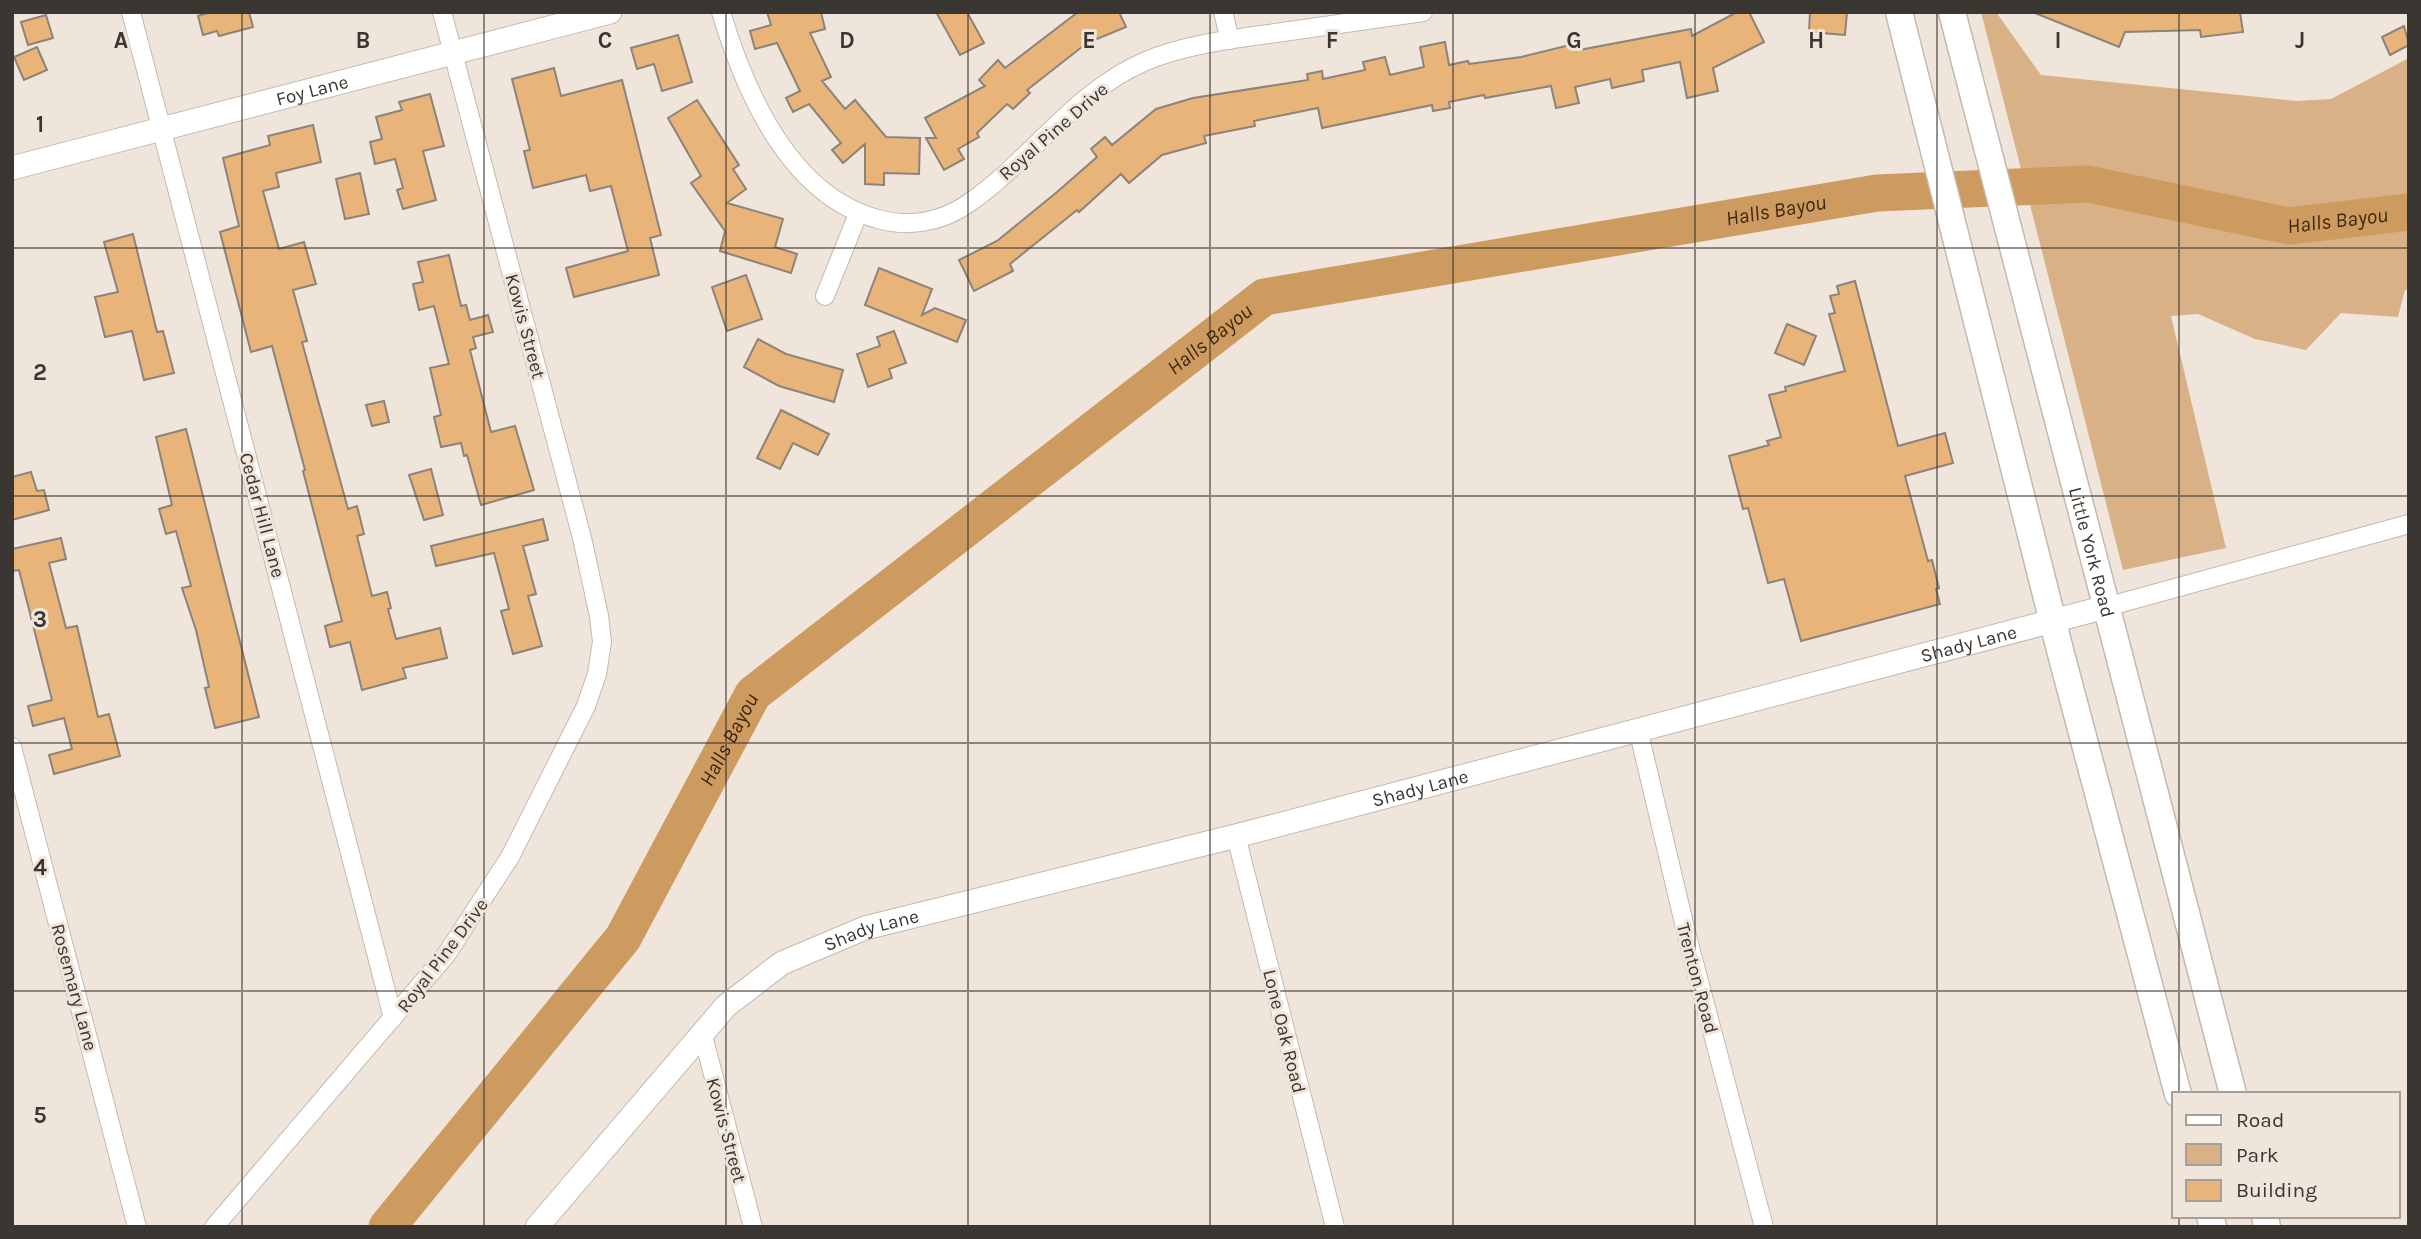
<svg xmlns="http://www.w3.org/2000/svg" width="2421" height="1239" viewBox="0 0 2421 1239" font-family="Karla,sans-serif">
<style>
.green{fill:#d9b186}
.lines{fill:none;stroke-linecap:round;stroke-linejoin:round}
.river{stroke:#cd9a5f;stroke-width:37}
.building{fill:#e9b479;stroke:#8c8379;stroke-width:2}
.minor-casing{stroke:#c3b9af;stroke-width:20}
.tertiary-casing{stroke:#c3b9af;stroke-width:25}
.secondary-casing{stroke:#c3b9af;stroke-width:29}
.minor{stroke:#fff;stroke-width:18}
.tertiary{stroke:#fff;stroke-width:23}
.secondary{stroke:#fff;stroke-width:26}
.grid{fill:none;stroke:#3a3632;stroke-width:2;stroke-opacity:0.55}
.labels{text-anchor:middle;stroke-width:6;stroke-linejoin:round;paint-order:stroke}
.street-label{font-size:19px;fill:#3a3632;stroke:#f0e5db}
.water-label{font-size:21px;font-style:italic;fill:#3e290e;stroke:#f0e5db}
.grid-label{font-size:23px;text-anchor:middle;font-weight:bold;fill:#3a3632;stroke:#f0e5db;stroke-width:6;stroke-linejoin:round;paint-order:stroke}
</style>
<rect width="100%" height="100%" fill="#f0e5db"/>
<path class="green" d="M1981,12H1996L2041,75L2297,101L2331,99L2409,58V289L2405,290L2398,317L2341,313L2306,350L2255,339L2198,314L2171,316L2226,548L2123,570Z"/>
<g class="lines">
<path class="river" id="s1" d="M387,1227L623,938L753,694L1264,297L1877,193L2088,184L2289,226L2409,212"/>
</g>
<path class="building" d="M211,12H249L253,27L219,36L217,31L203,35L198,16Z
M767,12H821L825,29L810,33L831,77L822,81L845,109L855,100L886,137L920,138L919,174L884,173V185L865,184V144L843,163L832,150L841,143L809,104L793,112L786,98L800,91L777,43L755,49L750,31L771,25Z
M936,12H967L984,43L960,55Z
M1078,12H1119L1126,27L1087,43L1027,90L1030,93L1013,109L1007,104L977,133L979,137L958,149L964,159L944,170L926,138H936L925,118L985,86L979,80L998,60L1005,68Z
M1737,12H1749L1764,42L1713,68L1718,91L1687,98L1680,62L1642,70L1644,81L1612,88L1610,79L1575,87L1579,103L1556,108L1551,86L1485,98L1484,95L1449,102L1450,108L1433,111L1432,105L1322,128L1318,108L1254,121L1255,126L1204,136L1206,143L1162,155L1129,183L1121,174L1079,212L1077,210L1010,264L1013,271L974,291L959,260L997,241L1057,192L1097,157L1091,149L1105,137L1112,145L1156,109L1193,98L1308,80L1307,74L1322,71L1323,79L1365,70L1363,62L1385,57L1390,75L1424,67L1420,47L1445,42L1449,65L1468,61L1469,64L1521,57L1578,43L1579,50L1691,29L1692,36Z
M1810,12H1847L1845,35L1809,32Z
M2240,12L2243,32L2201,37L2200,30L2125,32L2119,47L2035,13Z
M46,15L53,38L28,45L21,22Z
M2404,26L2409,45L2390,55L2382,37Z
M678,35L692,82L662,91L654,64L637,69L631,48Z
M37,47L47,70L24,80L14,57Z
M554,68L561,96L622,80L661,235L650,238L659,275L574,297L566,268L628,251L611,186L590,191L586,175L533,188L524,151L530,150L512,79Z
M430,94L444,146L423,151L436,200L403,209L397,190L403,188L395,159L375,164L370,142L382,139L376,117L402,110L399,102Z
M697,100L739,165L733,169L746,189L727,203L783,219L775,247L797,254L791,273L720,251L725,231L691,183L701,176L668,118Z
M313,125L321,162L276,173L279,187L263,191L279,249L304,242L316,284L293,290L307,341L302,342L348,509L357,506L364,534L357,536L372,596L387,592L391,608L388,609L396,639L440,628L447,658L403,668L406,678L362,690L350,642L330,647L325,626L342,621L303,471L305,470L272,346L251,352L220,232L239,226L223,158L270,145L268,136Z
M360,173L369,214L345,219L336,179Z
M133,234L157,332L163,331L174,373L144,380L132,331L105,337L95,297L118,292L104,242Z
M449,255L461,306L466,305L470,320L488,315L493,332L473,337L476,348L470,350L491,432L515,426L534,490L481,505L467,455L464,456L461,443L441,447L434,417L441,415L430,368L449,364L434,306L419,310L413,284L423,282L418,262Z
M879,268L932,289L922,315L935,308L966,320L957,342L865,305Z
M746,275L762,319L727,331L712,287Z
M1855,281L1898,446L1945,433L1953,463L1905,476L1928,561L1932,560L1939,588L1936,589L1940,604L1801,641L1784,579L1768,583L1748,508L1743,509L1729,456L1769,445L1767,441L1781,437L1769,395L1786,391L1785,387L1845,371L1829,314L1835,313L1830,296L1839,294L1837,286Z
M1787,324L1816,336L1804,365L1775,353Z
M894,331L906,363L889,369L892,378L868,387L857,354L880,346L877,337Z
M758,339L786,354L843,370L834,402L779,386L744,367Z
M384,401L389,422L372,426L366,405Z
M781,410L829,434L818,455L793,443L780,469L757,458Z
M186,429L259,717L215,728L205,688L209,687L196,630L182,588L191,586L176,531L166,534L159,509L172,505L156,437Z
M431,469L443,515L424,520L409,475Z
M31,472L37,491L44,490L49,510L12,520V477Z
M543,519L548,540L523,546L536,594L528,596L542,646L513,654L501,611L509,609L494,553L436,566L431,546Z
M61,538L66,559L49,563L66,628L77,626L98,717L109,714L120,756L54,774L49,755L72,749L64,718L33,726L28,706L52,700L19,570L12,571V549Z"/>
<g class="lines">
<defs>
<path id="minor" d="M131,12L393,1018
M721,12C745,92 790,196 878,219C909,228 942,222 969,203C1031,160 1075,91 1146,61C1187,44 1233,39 1276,33C1325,26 1374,19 1423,12
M1223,12L1230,40
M825,296L858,214
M2106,607L2409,524
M1638,729L1687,936L1764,1227
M12,747L137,1227
M1236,836L1335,1227
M702,1032L753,1227
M214,1227L446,955L510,857L586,706L597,674L602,642L599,616L582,538L442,12"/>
<g id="tertiary">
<path id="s2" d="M12,168L610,12"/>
<path id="s3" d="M537,1227L726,1006L782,963L865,928L1236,836L2106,607"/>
</g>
<g id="secondary">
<path d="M1899,12L2060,650L2178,1094"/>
<path id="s4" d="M1952,12L2233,1094"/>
<path d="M2210,1216L2213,1227"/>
<path d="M2265,1216L2267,1227"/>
</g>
</defs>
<use href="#minor" class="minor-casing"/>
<use href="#tertiary" class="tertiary-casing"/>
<use href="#secondary" class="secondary-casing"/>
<use href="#minor" class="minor"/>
<use href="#tertiary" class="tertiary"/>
<use href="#secondary" class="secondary"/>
</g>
<path class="grid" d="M242,12V1227M484,12V1227M726,12V1227M968,12V1227M1210,12V1227M1453,12V1227M1695,12V1227M1937,12V1227M2179,12V1094M12,248H2409M12,496H2409M12,743H2409M12,991H2409M2179,1216V1227"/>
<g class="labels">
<g class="street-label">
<text dy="7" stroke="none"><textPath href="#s2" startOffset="310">Foy Lane</textPath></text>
<text transform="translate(1053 131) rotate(-41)" y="7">Royal Pine Drive</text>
<text transform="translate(526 326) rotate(75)" y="7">Kowis Street</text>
<text transform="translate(263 515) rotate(75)" y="7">Cedar Hill Lane</text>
<text dy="7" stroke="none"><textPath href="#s4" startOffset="558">Little York Road</textPath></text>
<text dy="7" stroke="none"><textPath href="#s3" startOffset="1591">Shady Lane</textPath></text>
<text dy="7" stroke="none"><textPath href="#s3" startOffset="1024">Shady Lane</textPath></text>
<text dy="7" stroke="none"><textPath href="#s3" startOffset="457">Shady Lane</textPath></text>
<text transform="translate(442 955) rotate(-53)" y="7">Royal Pine Drive</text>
<text transform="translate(1698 978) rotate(75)" y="7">Trenton Road</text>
<text transform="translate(75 987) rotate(75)" y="7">Rosemary Lane</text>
<text transform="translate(1285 1031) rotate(76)" y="7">Lone Oak Road</text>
<text transform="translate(727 1130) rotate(75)" y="7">Kowis Street</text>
</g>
<g class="water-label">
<text dy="7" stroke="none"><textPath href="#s1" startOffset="1816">Halls Bayou</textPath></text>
<text dy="7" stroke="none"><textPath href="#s1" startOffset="2384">Halls Bayou</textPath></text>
<text dy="7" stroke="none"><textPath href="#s1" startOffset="1228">Halls Bayou</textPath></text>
<text dy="7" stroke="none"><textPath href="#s1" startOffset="598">Halls Bayou</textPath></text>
</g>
</g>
<g class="grid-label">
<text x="121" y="48">A</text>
<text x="363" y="48">B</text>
<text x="605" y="48">C</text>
<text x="847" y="48">D</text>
<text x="1089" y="48">E</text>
<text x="1332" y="48">F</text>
<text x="1574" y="48">G</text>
<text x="1816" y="48">H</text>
<text x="2058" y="48">I</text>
<text x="2300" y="48">J</text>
<text x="40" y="132">1</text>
<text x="40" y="380">2</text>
<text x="40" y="627">3</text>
<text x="40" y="875">4</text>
<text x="40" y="1123">5</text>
</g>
<rect width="2421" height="1239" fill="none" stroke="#3a3632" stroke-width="28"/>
<rect x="2172" y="1092" width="228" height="126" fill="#f0e5db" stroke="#a79f97" stroke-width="2"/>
<rect x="2186" y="1115" width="35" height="10" fill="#ffffff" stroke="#a79f97" stroke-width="2"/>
<text x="2236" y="1127" font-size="21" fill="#3a3632">Road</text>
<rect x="2186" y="1144" width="35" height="21" fill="#d9b186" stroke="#a79f97" stroke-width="2"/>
<text x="2236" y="1162" font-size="21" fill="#3a3632">Park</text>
<rect x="2186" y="1180" width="35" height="21" fill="#e9b479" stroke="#a79f97" stroke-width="2"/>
<text x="2236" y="1197" font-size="21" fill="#3a3632">Building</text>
</svg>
